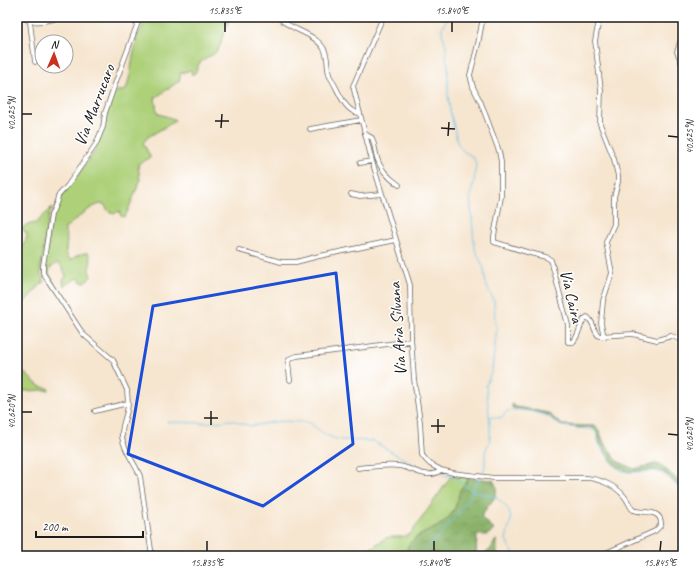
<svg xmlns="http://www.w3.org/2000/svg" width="700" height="573" viewBox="0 0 700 573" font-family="Caveat,sans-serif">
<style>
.green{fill:#add079;stroke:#64764a}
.forest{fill:url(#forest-crowns);stroke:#536742}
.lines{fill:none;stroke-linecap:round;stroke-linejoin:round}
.stream{stroke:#69c3e7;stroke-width:1}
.minor-casing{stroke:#68625b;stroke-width:5.5}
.minor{stroke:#fff;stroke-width:4}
.marked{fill:none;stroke:#1d4ed8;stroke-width:3;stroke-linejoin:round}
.ticks{fill:none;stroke:#1c1c1c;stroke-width:1.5}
.labels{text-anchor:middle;stroke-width:3;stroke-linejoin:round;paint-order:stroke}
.street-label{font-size:17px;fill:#1c1c1c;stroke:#fff}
.neatline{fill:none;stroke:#1c1c1c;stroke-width:1.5}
.ticks-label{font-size:10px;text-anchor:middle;fill:#1c1c1c}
</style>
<defs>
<pattern id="forest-crowns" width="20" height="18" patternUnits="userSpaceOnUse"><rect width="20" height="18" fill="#8ab269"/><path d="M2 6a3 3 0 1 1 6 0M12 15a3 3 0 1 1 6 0" fill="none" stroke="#76985a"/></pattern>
</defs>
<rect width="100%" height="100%" fill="#fff"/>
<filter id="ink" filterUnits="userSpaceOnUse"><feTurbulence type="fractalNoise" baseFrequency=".025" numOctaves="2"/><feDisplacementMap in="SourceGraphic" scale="8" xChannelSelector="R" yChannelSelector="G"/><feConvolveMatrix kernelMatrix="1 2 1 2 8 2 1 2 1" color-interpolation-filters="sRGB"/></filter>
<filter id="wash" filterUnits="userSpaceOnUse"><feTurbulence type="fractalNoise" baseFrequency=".012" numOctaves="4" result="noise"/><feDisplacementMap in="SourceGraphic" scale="16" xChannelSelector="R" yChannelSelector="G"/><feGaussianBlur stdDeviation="0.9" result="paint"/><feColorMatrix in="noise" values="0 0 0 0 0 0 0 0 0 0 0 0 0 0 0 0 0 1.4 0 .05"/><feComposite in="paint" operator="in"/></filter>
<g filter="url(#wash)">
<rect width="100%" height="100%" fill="#f6e5cf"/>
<path class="green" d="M141,17H229C229,25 225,28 223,35C221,40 221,46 218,50C214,55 207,57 202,61C197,64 198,70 194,74H191L192,71L190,70L188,71L181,73L179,81L155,98L157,112L159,114L174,119L175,121L148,137L143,143L150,156V158L138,164L140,181L126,215L124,217L121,216L119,211L114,214C108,212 107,209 104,204C92,203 75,221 65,228C64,233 67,237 67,241C66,250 64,253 71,260C75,256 83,252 89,253L91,260L89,270L91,277L83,283L80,281V279L77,278L64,286L63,281L66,276L62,267L58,263C53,266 49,267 49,274C51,278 55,281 54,287L44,272L45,258L52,215L60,198L95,151L102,130L113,92L126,90L130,75L133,55L136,44V38L143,26L139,23Z
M52,207L49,216L41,266V274L44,281L19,308H17V261L19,260C20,256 20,250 22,246C25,241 27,240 27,234L23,230L22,228L26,225L36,223Z
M17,366L39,386L48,388L49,390L24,391L17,389Z
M452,475L469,478C467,482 464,484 462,488C460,490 460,494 459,497C456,508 451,517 441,524C431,532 406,537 407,552L402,556H367L371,548L386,538C396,535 404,540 412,532Z"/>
<path class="forest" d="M512,404L516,407L548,413L562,425L595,426L599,430L604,443L610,450L617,461L634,469L655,464L661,465L683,485V491L663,472L653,470L629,472L614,465L600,444L598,434L593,428L588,427L579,428L560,425L550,416L546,414L524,409L512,408Z
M469,478L493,480L497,488L495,497L483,513L481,518L489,524L494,530L487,535H477L476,556H402L407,552C406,537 431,532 441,524C456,513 455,507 460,490C462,486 467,482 469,478Z
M497,540V556H478C488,553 491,550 495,541Z"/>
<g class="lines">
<path class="stream" d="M448,17L442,28V33L447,48L446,58L448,65V94L450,111L458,144L463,151L472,156L476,163L474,182L470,196L474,242L475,249L484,269L486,285L494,301L495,323L497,327L492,370L486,385L490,424V436L489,443L485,452V466L482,475
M490,417L501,418L507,411L517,410L530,411L547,416L561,426L594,430C598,434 597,438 599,444C600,446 613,464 615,466C626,478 646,468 659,472C670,475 674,486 683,490
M167,422L204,423L231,420L250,426L281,421L306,422L310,423L324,434L333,438L341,440L373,441L416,466L435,471
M441,474L454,478L473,491L496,497L506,506L509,511L511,519L506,539L509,546L515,556
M419,556C444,533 465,508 480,478"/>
</g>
</g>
<g filter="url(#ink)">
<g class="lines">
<defs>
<path id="minor" d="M23,17C33,26 51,19 64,17
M278,17C291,31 314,32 324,49C329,58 326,68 330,77C338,88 344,113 360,113
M383,17L353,86L372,161L410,285L411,337L414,379L420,422L422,455L426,460L430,464L441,470L453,473L494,478H587C600,479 616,486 624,496C628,500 629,506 633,510C643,514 662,508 661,525L655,531L599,556
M483,17L478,44L470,75L473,87L481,103L499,151L501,162V197L494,236V242L530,253L546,257L551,260L568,325V342H573C580,335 580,320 587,317C594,321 593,331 599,336L633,334L657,340L671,336L683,340
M597,17L598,25L595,41L601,90L600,124L614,159L618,176V182L614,197V224L606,242L612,273L603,301L601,323L604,337
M30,22L35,62
M683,33L677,52L683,66
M310,129L361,120
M365,134L372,138C375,145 375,151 377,158C380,169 389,178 399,185
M360,163L372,161
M351,194L360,196L381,194
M239,250L281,262H296L315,257L396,240
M290,380L288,361L291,358L297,356L411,341
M128,403C128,415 121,424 122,437C124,451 135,463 140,476L152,556
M95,411L128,403L127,390L113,360L83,334L43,273V266L51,215L57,201L58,196L68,185L96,144L103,127L105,113L115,84L140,17
M358,468C370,467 387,464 399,466C414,468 427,481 441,470"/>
</defs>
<use href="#minor" class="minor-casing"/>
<use href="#minor" class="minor"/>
</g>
</g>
<path class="marked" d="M336,273L353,444L263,506L128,454L153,306Z"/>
<path class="ticks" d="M225,32V22M452,32V22M22,114H32M215,121H229M221,128L222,114M441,128L455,129M448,136L449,122M668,136L678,137M22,412H32M204,418H218M211,425V411M431,426H445M438,433V419M668,434L678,435M207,551V541M434,551V541M660,551L661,541"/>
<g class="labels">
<g class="street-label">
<text transform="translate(94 105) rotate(-69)" y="6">Via Marrucaro</text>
<text transform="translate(572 296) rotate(77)" y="6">Via Caira</text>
<text transform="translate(397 329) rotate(-94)" y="6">Via Aria Silvana</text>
</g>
</g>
<rect width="700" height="573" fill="none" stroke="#fff" stroke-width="44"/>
<g transform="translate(54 54) rotate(2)"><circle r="19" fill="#ffffff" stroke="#a4a4a4"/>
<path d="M0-3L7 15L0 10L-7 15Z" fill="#c8321e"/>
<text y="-6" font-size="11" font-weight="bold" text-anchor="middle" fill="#1c1c1c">N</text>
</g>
<path d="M36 531v6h107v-6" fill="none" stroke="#1c1c1c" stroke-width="2"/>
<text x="42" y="531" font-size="12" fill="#1c1c1c" stroke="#ffffff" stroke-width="3" paint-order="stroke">200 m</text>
<rect x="22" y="22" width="656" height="529" class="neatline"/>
<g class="ticks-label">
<text x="225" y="14">15.835°E</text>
<text x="452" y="14">15.840°E</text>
<text transform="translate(11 114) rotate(-90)" y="4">40.625°N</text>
<text transform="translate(689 137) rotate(-90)" y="4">40.625°N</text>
<text transform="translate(11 412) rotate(-90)" y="4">40.620°N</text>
<text transform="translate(689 435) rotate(-90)" y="4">40.620°N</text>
<text x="207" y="566">15.835°E</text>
<text x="434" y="566">15.840°E</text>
<text x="660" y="566">15.845°E</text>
</g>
</svg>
